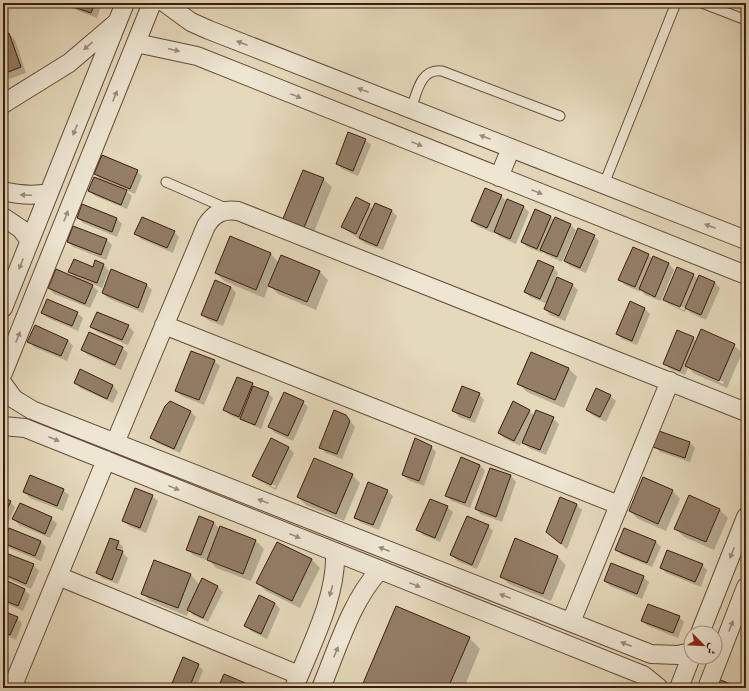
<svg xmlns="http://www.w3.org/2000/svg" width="749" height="691" viewBox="0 0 749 691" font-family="'IM FELL English',Amiri,serif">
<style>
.shadow{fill:#0003;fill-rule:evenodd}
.building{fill:#937e67;stroke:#3b1c0d}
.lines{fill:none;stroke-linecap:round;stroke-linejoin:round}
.lane-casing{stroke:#664b38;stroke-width:11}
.street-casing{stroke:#664b38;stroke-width:20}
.lane{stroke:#eee6d3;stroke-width:9}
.street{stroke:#eee6d3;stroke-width:18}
.oneway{fill:#9d8b7a}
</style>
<rect width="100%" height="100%" fill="#e5d9bb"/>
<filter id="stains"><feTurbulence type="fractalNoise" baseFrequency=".005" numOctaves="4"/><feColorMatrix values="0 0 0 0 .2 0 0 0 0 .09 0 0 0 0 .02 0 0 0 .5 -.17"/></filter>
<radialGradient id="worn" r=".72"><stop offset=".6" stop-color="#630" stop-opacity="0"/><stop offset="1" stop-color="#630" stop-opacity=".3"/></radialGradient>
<path class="shadow" d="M3,3L9,23L3,25Z
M58,3H102L97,18Z
M9,34L15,40L26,73L9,79L3,73V36Z
M365,140L371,145L358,176L342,169L337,164Z
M137,171L142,176L135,194L125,190L132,196L127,209L95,196L89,191L102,181L95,174Z
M323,179L332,187L312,237L292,229Z
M501,196L507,202L524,207L529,212L516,244L500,237L494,231L493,233L477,226L472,221Z
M356,199L373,209L392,211L397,216L383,250L366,244L342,227Z
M83,205L117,219L122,224L117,237L83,223L78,218Z
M550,216L554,220L570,225L576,230L562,262L547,255L543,252L542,253L527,247L522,242Z
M174,232L179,237L173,253L141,239L136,233Z
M594,236L599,241L586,273L570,266L565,261Z
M230,237L271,254L279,263L282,256L320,272L328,280L316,310L278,294L269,285L264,298L224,281L216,273Z
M107,240L112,245L106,260L73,247L68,242Z
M648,255L653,259L654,258L669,264L674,270L661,301L645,295L641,290L640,292L625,285L620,280Z
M96,262L104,265L109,271L102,288L90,283L98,291L90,308L54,294L49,288L77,279L69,272L93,268Z
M553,267L558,273L556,278L572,285L578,290L565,321L550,315L545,309L547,304L530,297L525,292Z
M112,271L147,285L152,290L143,313L108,298L103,293Z
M693,275L698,279L699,277L715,283L720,288L706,320L691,313L686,309L685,312L670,305L664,300ZM670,301L685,308L684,310L670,304Z
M216,281L231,287L236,293L223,326L208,320L202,315Z
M630,303L645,309L650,314L637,345L622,339L617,334Z
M42,313H77L83,318L78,331L48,318Z
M35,326L68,340L73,346L67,361L34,347L29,341Z
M128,326L134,332L128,345L97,332L92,327Z
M693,338L697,342L734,345L742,353L727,388L695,374L688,368L685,375L670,369L664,363ZM695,369L724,382L723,384L695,371Z
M122,348L128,353L121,370L88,355L83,350Z
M532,353L569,369L577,377L564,408L527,392L519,384Z
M214,361L220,366L204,405L182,396L176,391Z
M81,371L113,386L118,392L113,403L80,388L75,382Z
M746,377V386L743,383Z
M252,384L256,388L268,393L273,398L261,429L230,415L224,410Z
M479,394L484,400L475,423L459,417L454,411Z
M610,396L616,401L606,422L592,415L587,410Z
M170,402L191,412L196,417L180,453L157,443L151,438Z
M303,402L308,407L293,441L275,433L270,427Z
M529,411L535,416L537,411L553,418L559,424L546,455L529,448L522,441L520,446L504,438L499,433Z
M345,416L355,427L342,459L326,453L320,447Z
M272,439L289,448L294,453L276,490L259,481L254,476ZM259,478L276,486L275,488L259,480Z
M690,443L695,448L690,462L660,452L655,446Z
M431,447L436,452L424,486L408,480L403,475Z
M462,458L480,465L485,471L470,508L452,501L446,495Z
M490,469L511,476L516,482L502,522L481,514L476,509Z
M352,475L360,483L344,521L306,505L298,497Z
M63,490L69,495L63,511L30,498L24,492Z
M672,490L680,499L666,531L638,519L630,511Z
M387,491L393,496L379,530L361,523L355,517Z
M152,496L158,501L146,533L129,526L124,521Z
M690,497L720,510L728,518L714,550L684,537L676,529Z
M561,498L577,505L582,510L567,549L547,532Z
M3,499L10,502L15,507L6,528L3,527Z
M20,505L51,518L57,524L50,538L19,525L14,519Z
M447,507L453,512L440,542L423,535L418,529Z
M213,522L220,529L221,527L256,541L264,549L251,581L216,568L207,558L206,560L193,555L187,549Z
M488,526L493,531L477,569L457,561L452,555Z
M3,529L6,533L4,537L6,538L10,529L41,542L46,547L41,561L9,548L3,541Z
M655,541L661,547L652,567L622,555L616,550Z
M118,542L123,547L122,552L128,558L118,584L102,578L97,573Z
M278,543L312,560L320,568L300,608L266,591L258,583Z
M3,553L33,565L39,571L31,589L3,577Z
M557,556L566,565L551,601L509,584L501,576Z
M155,561L191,575L200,585L203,580L218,587L223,592L208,622L193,615L189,610L187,616L150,601L142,593Z
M702,565L707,570L701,587L666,573L661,568Z
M643,577L649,582L642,599L610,586L605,581Z
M3,580L24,590L30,595L23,611L3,602Z
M275,603L280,609L267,639L251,631L245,626Z
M3,612L17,618L22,623L16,640L3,634Z
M746,614V626L743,623Z
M679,617L684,622L678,638L648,626L642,621Z
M469,638L480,649L464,688H362Z
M198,665L203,670L196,688H171Z"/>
<path class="building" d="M62,3H95L91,13Z
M9,33L21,67L3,74V35Z
M348,132L366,139L353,171L336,164Z
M102,155L138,170L130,189L94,174Z
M303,170L324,178L303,230L282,221Z
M94,177L127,190L121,205L88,191Z
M485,188L502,195L487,228L471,221Z
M356,197L370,204L356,234L341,227Z
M507,199L524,206L510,239L494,232Z
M375,203L392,210L377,246L359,238Z
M82,204L117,218L112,232L77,218Z
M535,209L551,216L537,249L521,242Z
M142,217L175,231L167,248L134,234Z
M555,217L571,224L557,257L540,250Z
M73,226L107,239L101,255L67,242Z
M578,228L595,235L580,268L564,261Z
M230,236L271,253L256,290L215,273Z
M633,247L649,254L635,287L618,280Z
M281,255L320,271L307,302L268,286Z
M653,256L669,263L655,297L639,289Z
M74,259L93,267L95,260L104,264L97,283L68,272Z
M538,260L554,267L540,299L524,292Z
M677,267L694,274L680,307L663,300Z
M56,269L93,285L85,304L48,288Z
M111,269L147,284L138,308L102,293Z
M699,275L715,282L701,315L685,308Z
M557,277L573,284L559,316L544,309Z
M215,280L231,287L217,321L201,315Z
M47,299L78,312L72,326L41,313Z
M630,301L645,308L632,341L616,334Z
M97,312L129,325L122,340L90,327Z
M35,325L68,340L61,356L27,342Z
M701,329L735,344L719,381L685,366Z
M677,330L694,337L680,371L663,364Z
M89,332L123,347L115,365L81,350Z
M191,351L215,360L199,400L175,391Z
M531,352L569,368L555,400L517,384Z
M80,369L113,385L107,399L74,383Z
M237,377L253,383L239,417L223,410Z
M253,386L269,392L255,425L240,419Z
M462,386L480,393L470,418L452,411Z
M596,388L611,395L600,417L586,410Z
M284,392L304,401L288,436L268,427Z
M170,401L191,411L174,449L150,438L165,406Z
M513,401L530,410L514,441L498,433Z
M334,410L346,415L350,421L337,454L319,448Z
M536,410L554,417L540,450L522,443Z
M659,431L690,442L685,458L653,447Z
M271,438L289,447L271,485L252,476Z
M415,438L432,446L419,481L402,475Z
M461,457L480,465L465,503L445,496Z
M314,458L353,474L336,514L297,497Z
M490,468L511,475L496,517L475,509Z
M30,475L64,489L57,506L23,492Z
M643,477L673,490L658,524L629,511Z
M368,482L388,490L373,525L354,518Z
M135,488L153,495L140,528L122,521Z
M689,495L720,509L706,542L674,529Z
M3,497L11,501L3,518Z
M560,497L577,504L561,544L546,532Z
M430,499L448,506L435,538L416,530Z
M20,503L52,517L45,534L12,519Z
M199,516L214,522L201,555L186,550Z
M467,516L489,525L472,565L450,555Z
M220,526L256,540L243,574L207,560Z
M9,528L41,541L35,556L3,543Z
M624,528L656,541L647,563L615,550Z
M110,538L119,541L116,549L123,551L112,580L96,573Z
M515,538L558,556L543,594L500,577Z
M277,542L312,559L292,601L256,583Z
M667,550L703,564L695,582L660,568Z
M3,552L34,564L26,584L3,574Z
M154,560L191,574L178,608L141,594Z
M611,563L644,576L637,594L604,581Z
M202,578L218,586L203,618L187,610Z
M3,579L25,589L18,606L3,600Z
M259,595L275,603L261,634L244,626Z
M648,604L680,616L673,633L641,621Z
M396,606L470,637L448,688H361Z
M3,611L18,617L10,635L3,632Z
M183,657L199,664L189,688H170Z
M224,674L257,688H218Z
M718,679L741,688H715Z"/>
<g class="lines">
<defs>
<path id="lane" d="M702,3L746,20
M411,109C417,93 420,68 442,71L560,116
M166,182L228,209
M604,184L676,3"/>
<path id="street" d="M165,3L191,22L209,30L746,240
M136,43L197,56L746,275
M3,104L69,63L116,23
M499,177L511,148
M3,191C19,195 33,196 49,193
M3,217L21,229L30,241
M3,308L125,3
M164,325L619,505
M3,373L152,3
M3,384L14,399L32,410L651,654L678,655L691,652
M3,426L25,428L643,675L659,688
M115,443L206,226C214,213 223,209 238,211L746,412
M58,576L299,675
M571,622L670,381
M700,633L746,517
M14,688L16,678L106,460
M294,688C310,647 337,597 335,553
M321,688C337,650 351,601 379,571
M679,688L691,657
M707,688L746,587"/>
</defs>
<use href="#lane" class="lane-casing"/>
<use href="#street" class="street-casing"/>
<use href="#lane" class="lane"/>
<use href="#street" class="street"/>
</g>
<defs><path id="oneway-solid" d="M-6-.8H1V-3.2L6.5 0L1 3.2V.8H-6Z"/></defs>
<g class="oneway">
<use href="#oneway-solid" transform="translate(242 43) rotate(-159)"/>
<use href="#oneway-solid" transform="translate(88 46) rotate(140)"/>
<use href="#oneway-solid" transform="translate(174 50) rotate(13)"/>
<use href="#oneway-solid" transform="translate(363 90) rotate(-159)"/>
<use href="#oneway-solid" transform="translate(115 96) rotate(-68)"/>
<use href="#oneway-solid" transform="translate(296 96) rotate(22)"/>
<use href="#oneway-solid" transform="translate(75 130) rotate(112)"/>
<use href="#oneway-solid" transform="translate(485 137) rotate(-159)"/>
<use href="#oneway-solid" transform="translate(417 144) rotate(22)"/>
<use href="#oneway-solid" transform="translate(537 192) rotate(22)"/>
<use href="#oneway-solid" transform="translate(26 195) rotate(-177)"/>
<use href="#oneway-solid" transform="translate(66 216) rotate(-68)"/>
<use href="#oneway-solid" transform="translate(710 226) rotate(-159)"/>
<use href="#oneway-solid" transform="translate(21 264) rotate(112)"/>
<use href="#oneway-solid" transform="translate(18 337) rotate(-68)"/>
<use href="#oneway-solid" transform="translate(54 439) rotate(22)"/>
<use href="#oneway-solid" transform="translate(174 488) rotate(22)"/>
<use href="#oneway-solid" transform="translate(263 501) rotate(-159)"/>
<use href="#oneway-solid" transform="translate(295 536) rotate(22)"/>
<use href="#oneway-solid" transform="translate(384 549) rotate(-159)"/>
<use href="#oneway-solid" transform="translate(732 553) rotate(112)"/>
<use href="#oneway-solid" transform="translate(415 585) rotate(22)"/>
<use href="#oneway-solid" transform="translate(331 591) rotate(106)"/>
<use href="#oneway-solid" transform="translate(505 596) rotate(-159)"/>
<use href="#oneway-solid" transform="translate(731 626) rotate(-69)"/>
<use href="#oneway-solid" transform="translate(626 644) rotate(-159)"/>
<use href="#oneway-solid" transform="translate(336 652) rotate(-68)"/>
</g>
<rect width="749" height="691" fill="none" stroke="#e5d9bb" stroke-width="16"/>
<rect x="4" y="4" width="741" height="683" fill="none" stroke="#3b1c0d" stroke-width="2"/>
<rect x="8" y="8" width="733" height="675" fill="none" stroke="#3b1c0d"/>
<g transform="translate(703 645) rotate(114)"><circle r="19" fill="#eee6d3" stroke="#a69584"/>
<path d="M0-3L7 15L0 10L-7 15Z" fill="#8f2418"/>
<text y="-6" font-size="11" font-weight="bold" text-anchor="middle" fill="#3b1c0d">ش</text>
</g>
<rect width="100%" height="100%" filter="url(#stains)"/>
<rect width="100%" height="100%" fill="url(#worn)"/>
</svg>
